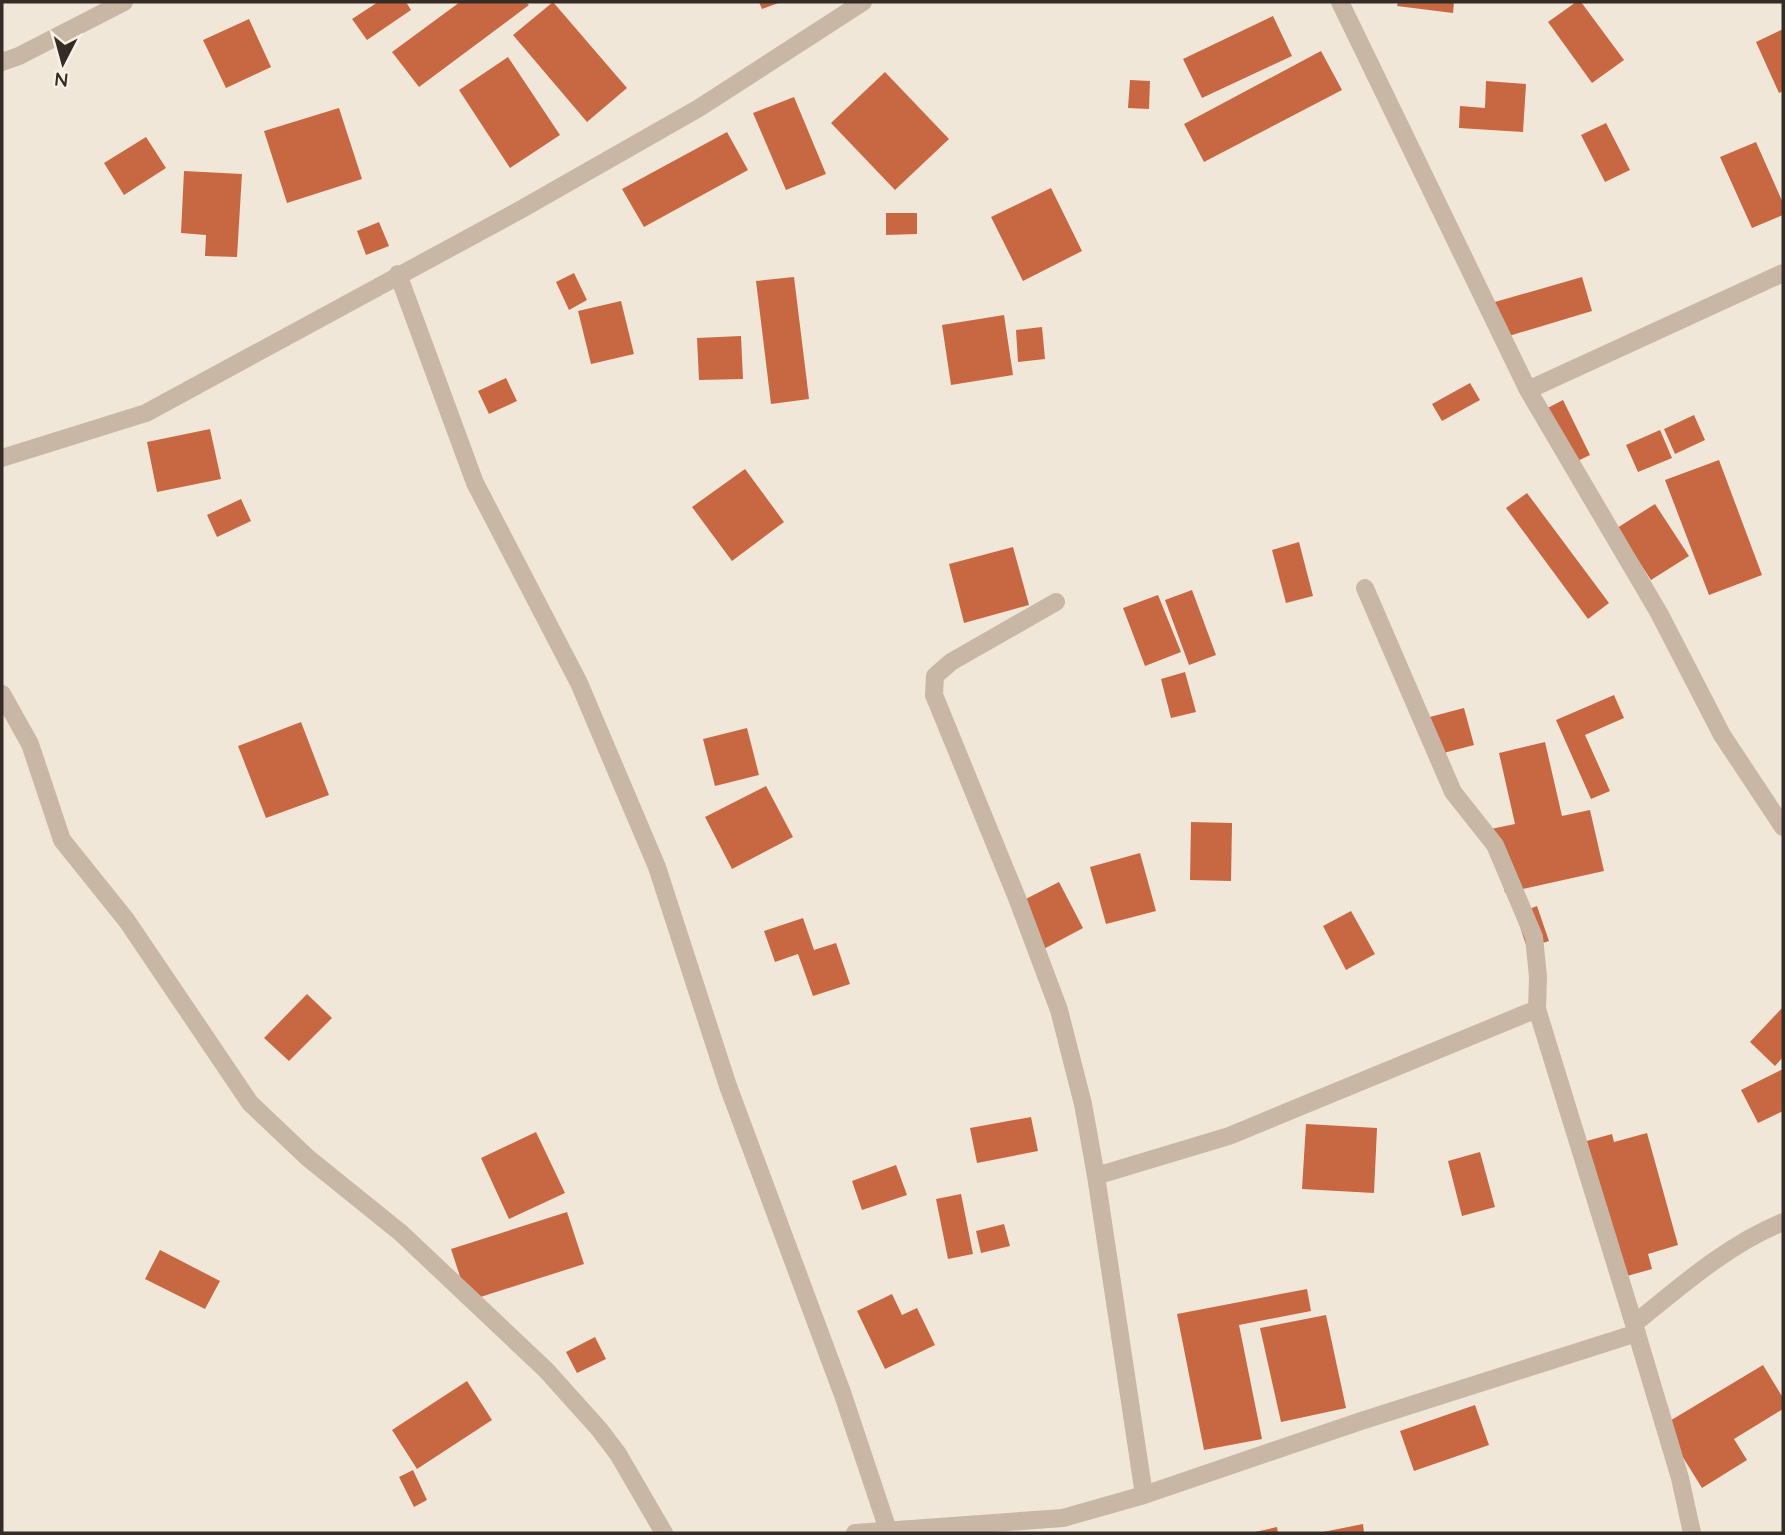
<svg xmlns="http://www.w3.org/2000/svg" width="1785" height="1535" viewBox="0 0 1785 1535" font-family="Quicksand,sans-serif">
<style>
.building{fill:#c76842}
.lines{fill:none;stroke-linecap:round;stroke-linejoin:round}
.minor{stroke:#c9b7a5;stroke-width:18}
</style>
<rect width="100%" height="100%" fill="#f1e7d9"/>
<path class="building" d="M378,2H406L411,10L367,40L352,19Z
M460,2H526L529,5L419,87L392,52Z
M553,2L627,88L587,122L513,35Z
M759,2H781L762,9Z
M1398,2H1454L1453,13L1397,6Z
M1576,2H1581L1624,60L1592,83L1548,22Z
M1273,16L1292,56L1202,98L1183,59Z
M249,19L271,67L226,88L203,40Z
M1783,29V91L1779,93L1756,42Z
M1321,51L1342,90L1204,162L1184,124Z
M508,57L560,135L510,168L459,90Z
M885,72L949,139L895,190L831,123Z
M1130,80L1150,81L1149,109L1128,108Z
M1486,81L1526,84L1523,132L1459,128L1460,106L1485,108Z
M794,97L826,174L786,190L753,113Z
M339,108L362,179L287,203L264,131Z
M1606,123L1630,170L1605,182L1581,135Z
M727,132L748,170L644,227L622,189Z
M146,137L166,168L124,195L104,163Z
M1756,142L1783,203V215L1752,228L1720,157Z
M184,171L242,174L237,257L205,256L206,235L181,233Z
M1051,188L1082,251L1023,281L991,217Z
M886,213H917V234L886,235Z
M379,222L389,246L366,255L357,231Z
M574,273L587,300L569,310L556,282Z
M794,277L809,399L771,404L756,281Z
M1582,277L1592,311L1499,339L1488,304Z
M621,301L634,354L591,364L578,311Z
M1004,315L1013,375L951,385L942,325Z
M1042,327L1045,359L1018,362L1016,330Z
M741,336L743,379L699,380L697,338Z
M506,378L517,401L489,414L478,391Z
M1470,383L1480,400L1442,421L1432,404Z
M1563,400L1590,455L1565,467L1538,413Z
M1694,415L1705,440L1675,454L1664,429Z
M210,429L221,479L157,492L147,442Z
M1660,430L1672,458L1638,472L1626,445Z
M1719,460L1762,575L1709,595L1665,480Z
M745,469L784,522L732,561L692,507Z
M1527,493L1609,603L1588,619L1506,508Z
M241,499L251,521L217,537L207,515Z
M1655,504L1689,556L1651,580L1617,528Z
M1299,542L1313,596L1286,603L1272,550Z
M1013,547L1029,605L964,623L949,564Z
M1192,590L1216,655L1189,665L1165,600Z
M1158,595L1181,652L1145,666L1123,608Z
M1185,672L1196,712L1171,718L1161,679Z
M1614,695L1624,718L1585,735L1610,791L1591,799L1556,720Z
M1464,708L1474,745L1436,755L1426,718Z
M301,722L329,795L266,818L238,746Z
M747,728L759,775L715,786L703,739Z
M1545,742L1562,816L1590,810L1604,871L1505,893L1491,829L1515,824L1499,753Z
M766,786L793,837L732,869L705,817Z
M1191,822L1232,823L1231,881L1190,880Z
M1140,853L1156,911L1106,924L1090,867Z
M1059,882L1083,928L1040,951L1016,904Z
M1537,906L1549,941L1527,948L1516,914Z
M1351,911L1375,954L1346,970L1323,926Z
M803,918L814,950L836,943L850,984L813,996L798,954L775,962L764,931Z
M307,994L332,1018L289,1061L264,1038Z
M1783,1007V1057L1775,1066L1750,1042Z
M1783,1069V1111L1758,1123L1741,1090Z
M1031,1117L1038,1151L977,1163L970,1128Z
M1306,1124L1377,1128L1374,1193L1302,1189Z
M536,1132L565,1193L509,1219L481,1158Z
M1647,1133L1678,1245L1648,1254L1652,1269L1620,1278L1583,1142L1612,1134L1614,1142Z
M1480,1152L1495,1207L1462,1216L1448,1161Z
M896,1165L907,1195L862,1210L852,1181Z
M961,1194L973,1254L948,1259L936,1199Z
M567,1212L584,1264L468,1301L451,1249Z
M1004,1224L1010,1246L981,1253L976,1231Z
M160,1250L220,1281L205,1309L145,1279Z
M1307,1289L1311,1311L1239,1325L1262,1439L1204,1450L1177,1314Z
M892,1294L902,1315L917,1308L935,1345L885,1369L857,1311Z
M1326,1315L1346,1408L1281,1422L1260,1328Z
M595,1337L606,1359L577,1373L566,1352Z
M1763,1365L1783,1398V1409L1734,1439L1747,1460L1702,1488L1663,1425Z
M467,1381L492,1420L417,1469L392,1430Z
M1475,1405L1489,1445L1414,1471L1400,1431Z
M413,1470L427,1500L414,1507L399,1477Z
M1363,1524L1364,1533H1323V1532Z
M1277,1527L1278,1533H1255V1532Z"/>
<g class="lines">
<path class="minor" d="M1340,2L1528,390L1659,613L1722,735L1783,827
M2,62L19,56L124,2
M398,274L475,483L579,683L657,867L728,1086L843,1395L888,1530
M1528,390L1783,273
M2,458L146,413L520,210L699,108L863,2
M1365,588L1453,792L1495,845L1534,937L1538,977L1537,1009L1634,1324L1680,1478L1692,1533
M1056,602L951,662L935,676L934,695L1017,898L1059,1010L1083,1104L1096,1176L1144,1495
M2,694L30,744L62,840L127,921L250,1103L308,1158L401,1233L546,1370L599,1429L618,1454L664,1533
M1096,1176L1229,1136L1537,1009
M1634,1324C1681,1286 1727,1245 1783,1222
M855,1533L1063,1518L1144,1495L1361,1421L1637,1333"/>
</g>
<rect width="1785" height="1535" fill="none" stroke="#352c26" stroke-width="7"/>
<g transform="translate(63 63) rotate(186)" stroke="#f9f1e5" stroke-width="5" paint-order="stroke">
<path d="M0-5L12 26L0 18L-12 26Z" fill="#352c26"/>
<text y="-10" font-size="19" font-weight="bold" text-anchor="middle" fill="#352c26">N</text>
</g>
</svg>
